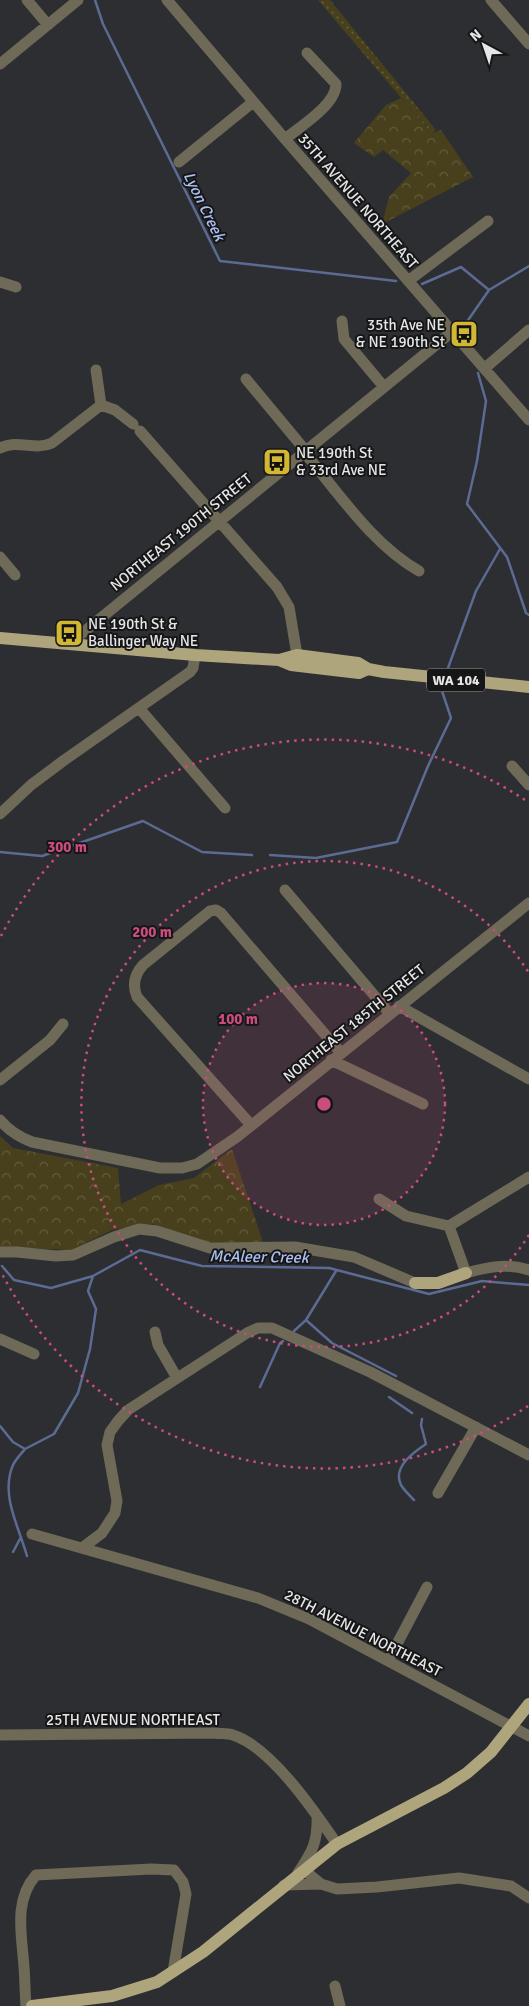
<svg xmlns="http://www.w3.org/2000/svg" width="529" height="2006" viewBox="0 0 529 2006" font-family="Signika,sans-serif">
<style>
.forest{fill:url(#forest-crowns)}
.park{fill:url(#park-dots)}
.lines{fill:none;stroke-linecap:round;stroke-linejoin:round}
.stream{stroke:#5b6b93;stroke-width:2.5}
.minor{stroke:#6e6a57;stroke-width:11}
.major{stroke:#aea57d;stroke-width:12}
.ring{fill:none;stroke:#cb4c7e;stroke-width:2.5;stroke-dasharray:2.5 5}
.labels{text-anchor:middle;stroke-width:4;stroke-linejoin:round;paint-order:stroke}
.shield{fill:#161617;stroke:#a7a8a9;stroke-width:1}
.shield-label{font-size:14px;font-weight:bold;fill:#e5e6e7}
.street-label{font-size:15px;fill:#e5e6e7;stroke:#161617}
.poi-label{font-size:15px;fill:#e5e6e7;stroke:#161617;text-anchor:start}
.water-label{font-size:16px;font-style:italic;fill:#acc0f4;stroke:#161617}
.centre{fill:#cb4c7e;stroke:#161617;stroke-width:2.5}
.ring-label{font-size:15px;text-anchor:middle;font-weight:bold;fill:#cb4c7e;stroke:#161617;stroke-width:4;stroke-linejoin:round;paint-order:stroke}
</style>
<defs>
<pattern id="forest-crowns" width="20" height="18" patternUnits="userSpaceOnUse" patternTransform="scale(1.25)"><rect width="20" height="18" fill="#48401c"/><path d="M2 6a3 3 0 1 1 6 0M12 15a3 3 0 1 1 6 0" fill="none" stroke="#625c3d"/></pattern>
<pattern id="park-dots" width="8" height="8" patternUnits="userSpaceOnUse" patternTransform="scale(1.25)"><rect width="8" height="8" fill="#48401c"/><path d="M2 2h.1M6 6h.1" fill="none" stroke="#625c3d" stroke-width="1.8" stroke-linecap="round"/></pattern>
</defs>
<rect width="100%" height="100%" fill="#2d2e31"/>
<path class="forest" d="M401,98L431,133L441,130L473,177L382,224L389,197L411,173L383,150L374,157L354,143L386,105Z
M0,1136L13,1148L118,1168L121,1204L159,1185L194,1178L232,1149L263,1242H206L153,1224L112,1230L71,1250L0,1247Z"/>
<path class="park" d="M318,0H330L436,130L431,133Z"/>
<g class="lines">
<path class="stream" d="M95,0L103,24L220,261L396,281
M422,284L461,267L489,290L464,326L468,338
M489,290L529,266
M478,373L486,401L477,461L467,504L507,557L526,613L529,615
M448,668L476,591L500,549
M0,852L42,856L143,821L202,852L252,855
M270,855L316,858L397,842L428,766L451,718L441,688
M2,1266L14,1280L51,1288L93,1276L140,1250L202,1266L329,1268L429,1294L482,1281L529,1285
M306,1320L332,1343L396,1376
M294,1331L306,1320L336,1271
M260,1387L280,1343L283,1341
M389,1397L412,1413
M0,1426L13,1442L25,1449L54,1434L78,1393L90,1349L96,1309L88,1291L93,1276
M25,1449C21,1454 16,1459 13,1465C0,1495 19,1527 27,1556
M414,1500C410,1496 404,1490 401,1485C392,1467 414,1452 426,1444L421,1425L422,1419
M13,1552L21,1537"/>
<path class="minor" d="M27,0L48,25
M167,0L285,139L529,420
M491,0L529,44
M0,64L78,0
M285,139C301,126 336,105 336,84L307,53
M179,162L253,102
M408,281L488,221
M0,282L16,287
M342,321L344,339L384,387
M485,368L529,330
M96,370L101,405L115,410L133,424
M246,379L305,450L309,458C342,498 374,545 419,571
M140,431L277,587L289,607L297,655
M0,448C18,439 35,451 52,443L101,405
M0,557L15,575
M69,644L453,331
M139,708L225,808
M512,766L529,785
M0,814L31,785L63,761L190,672L193,668L195,655
M285,890L390,1014
M399,1006L529,1079
M331,1060L423,1104
M0,1080L50,1040L63,1024
M0,1120C9,1131 19,1137 32,1142L160,1168H182L197,1164L237,1137L529,903
M251,1125L137,997C132,985 134,975 143,965L210,911L216,910L221,913L341,1053
M379,1199L406,1216L449,1226
M449,1226L466,1273C488,1267 507,1263 529,1270
M449,1226L529,1177
M0,1252H17L56,1256L73,1255L114,1237L139,1229L157,1231L210,1248L295,1247L354,1257L415,1283
M155,1332L158,1345L177,1378
M0,1339L34,1354
M438,1493L476,1427
M32,1534L258,1598L309,1619L529,1736
M82,1548L102,1533L115,1513L117,1501L107,1445L110,1432L118,1421L128,1410L247,1333L258,1328H272L370,1372L529,1455
M388,1661L427,1587
M0,1735L214,1733C220,1734 227,1733 233,1735C271,1747 315,1812 337,1844
M304,1870L321,1884L337,1889L377,1887L459,1878L511,1886L529,1898
M298,1873C312,1852 318,1842 317,1816
M284,1885L321,1884
M335,1986L340,2006
M26,2006C25,1993 25,1980 24,1967C22,1936 13,1901 36,1875L151,1869L174,1870L183,1882L186,1894L173,1972"/>
<path class="major" d="M0,638L195,655L279,660L291,665L359,673L368,669
M279,660L297,655L358,663L368,669L384,672L529,687
M415,1283H438L466,1273
M32,2006L112,1996L157,1982L203,1952L337,1844L444,1788L467,1773L491,1752L529,1704"/>
</g>
<circle cx="324" cy="1104" r="121" fill="#cb4c7e" fill-opacity=".12"/>
<g class="ring">
<circle cx="324" cy="1104" r="121"/>
<path d="M529 1235A243 243 0 1 1 529 973"/>
<path d="M528 1406A364 364 0 0 1 1 1272M1 936A364 364 0 0 1 528 802"/>
</g>
<defs>
<symbol id="bus-square" viewBox="-11 -11 22 22"><rect x="-9" y="-9" width="18" height="18" rx="4" fill="#d2b735" stroke="#161617"/><path d="M-5-6H5V4H4V6H2V4H-2V6H-4V4H-5ZM-3.5-4V0h7V-4ZM-3.5 1.2v1.5H-2V1.2ZM2 1.2v1.5H3.5V1.2Z" fill="#111"/></symbol>
</defs>
<g fill-rule="evenodd">
<use href="#bus-square" x="448" y="318" width="32" height="32"/>
<use href="#bus-square" x="261" y="446" width="32" height="32"/>
<use href="#bus-square" x="53" y="617" width="32" height="32"/>
</g>
<g class="labels">
<rect class="shield" x="427" y="668.5" width="58" height="23" rx="4"/>
<g class="shield-label">
<text x="456" y="685">WA 104</text>
</g>
<g class="street-label">
<text transform="translate(358 201) rotate(49)" y="5">35TH AVENUE NORTHEAST</text>
<text transform="translate(181 532) rotate(-39)" y="5">NORTHEAST 190TH STREET</text>
<text transform="translate(354 1023) rotate(-39)" y="5">NORTHEAST 185TH STREET</text>
<text transform="translate(363 1633) rotate(27)" y="5">28TH AVENUE NORTHEAST</text>
<text x="133" y="1725">25TH AVENUE NORTHEAST</text>
</g>
<g class="poi-label">
<text x="445" y="330" text-anchor="end">35th Ave NE<tspan x="445" dy="17">&amp; NE 190th St</tspan></text>
<text x="296" y="458">NE 190th St<tspan x="296" dy="17">&amp; 33rd Ave NE</tspan></text>
<text x="88" y="629">NE 190th St &amp;<tspan x="88" dy="17">Ballinger Way NE</tspan></text>
</g>
<g class="water-label">
<text transform="translate(205 206) rotate(64)" y="6">Lyon Creek</text>
<text transform="translate(259 1256) rotate(1)" y="6">McAleer Creek</text>
</g>
</g>
<circle cx="324" cy="1104" r="8" class="centre"/>
<g class="ring-label">
<text x="67" y="852">300 m</text>
<text x="152" y="937">200 m</text>
<text x="238" y="1024">100 m</text>
</g>
<g transform="translate(484 45) rotate(320)" stroke="#161617" stroke-width="4" paint-order="stroke">
<path d="M0-4L9 19L0 12L-9 19Z" fill="#e5e6e7"/>
<text y="-8" font-size="14" font-weight="bold" text-anchor="middle" fill="#e5e6e7">N</text>
</g>
</svg>
